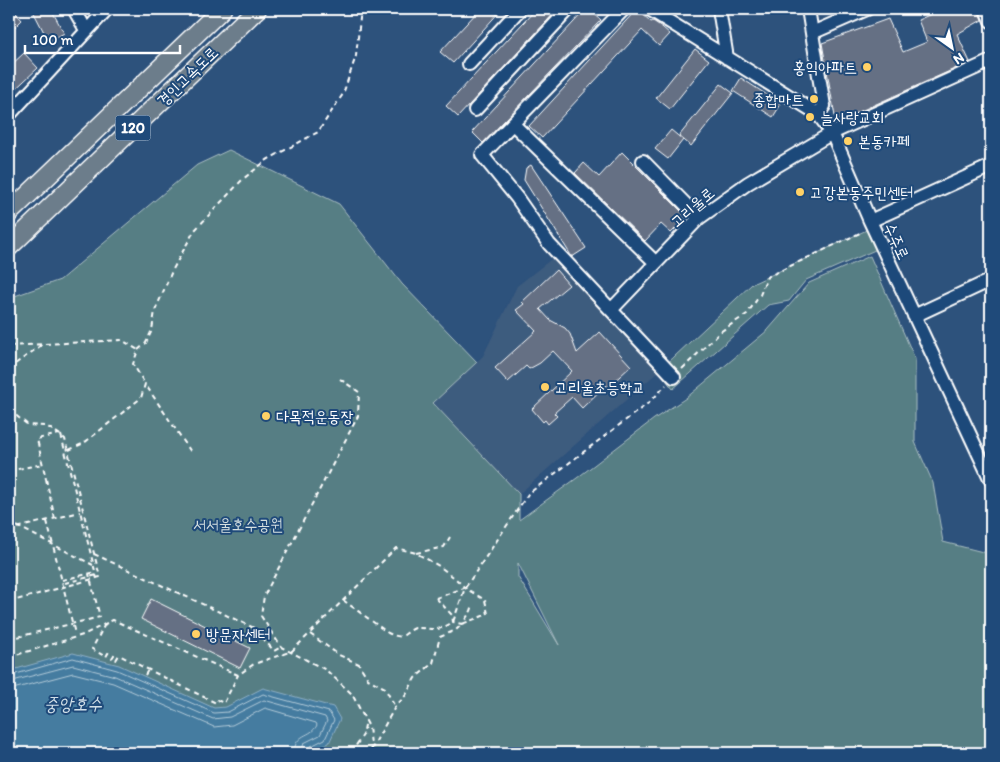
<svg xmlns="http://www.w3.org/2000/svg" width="1000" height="762" viewBox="0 0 1000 762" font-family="Itim,'Poor Story',sans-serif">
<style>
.built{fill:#3e5b7e}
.green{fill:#567e84;stroke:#aabec2;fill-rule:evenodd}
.water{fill:#447ca0;stroke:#8fb0c6}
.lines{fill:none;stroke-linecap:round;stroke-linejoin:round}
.shore{stroke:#b4cbd9;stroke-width:1}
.building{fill:#657084;stroke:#fff}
.minor-casing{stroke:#fff;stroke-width:16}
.highway-casing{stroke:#fff;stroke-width:21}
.path{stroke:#fff;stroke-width:2;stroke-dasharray:5 4;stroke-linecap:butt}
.minor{stroke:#1f4a7a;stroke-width:12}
.highway{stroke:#6c7d8b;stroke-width:18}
.path-bridge{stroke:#fff;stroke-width:2;stroke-dasharray:5 4;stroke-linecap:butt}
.poi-dot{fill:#ffd166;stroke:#1f4a7a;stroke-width:2}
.labels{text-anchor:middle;stroke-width:4;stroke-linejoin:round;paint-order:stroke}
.shield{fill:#1f4a7a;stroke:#bcc9d7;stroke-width:1}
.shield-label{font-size:15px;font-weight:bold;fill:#fff}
.poi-label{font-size:16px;fill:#fff;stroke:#1f4a7a;text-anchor:start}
.street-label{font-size:16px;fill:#fff;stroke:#1f4a7a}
.park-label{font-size:16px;fill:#d5dfe0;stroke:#1f4a7a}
.water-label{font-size:18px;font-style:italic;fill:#d0dee7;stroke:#1f4a7a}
</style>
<rect width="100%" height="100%" fill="#2d527c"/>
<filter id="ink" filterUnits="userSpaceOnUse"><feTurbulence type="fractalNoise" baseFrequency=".02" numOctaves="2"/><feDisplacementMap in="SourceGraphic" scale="10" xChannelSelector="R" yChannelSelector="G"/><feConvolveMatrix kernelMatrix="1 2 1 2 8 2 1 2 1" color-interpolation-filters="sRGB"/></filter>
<g filter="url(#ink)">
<path class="built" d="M554,257L659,371L519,494L432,403L483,356L517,286Z"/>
<path class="green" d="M229,150L339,204L402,284L477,362L433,403L519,494V520L577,478L654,419L686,398L768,330L809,283L870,256L915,359V442L933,483L943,542L991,554V753H9V298L60,280L197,165ZM518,563L559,645L518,577Z
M873,227L882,247L806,280L789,301L768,305L673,389L659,371L752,284Z"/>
<path class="water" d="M73,653L119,665L214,708L226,707L263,688L333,707L340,719L329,743L308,753H9V671Z"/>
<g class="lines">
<path class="shore" d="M9,676L73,658L117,670L214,713L228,712L263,694L329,712L334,720L325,739L309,747L307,753
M9,682L73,665L115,676L213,719L230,717L264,700L325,717L327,721L320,735L304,743L301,753
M9,690L73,673L113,683L214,727L232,725L265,708L316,723L317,725C311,738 295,732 294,753"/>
</g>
<path class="building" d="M9,9H12L22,20L9,33Z
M32,9H51L64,33L49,42Z
M480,9H502L453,63L440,52Z
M536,9H558L458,117L446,106Z
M586,9H589L601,20L483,143L472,132Z
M637,9L651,22L653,21L662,27L670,34L659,46L642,30L542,138L529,126Z
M942,9H978L982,20L957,34L970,62L836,122L822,43L888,19L903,52L927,42L918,20Z
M695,49L709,60L670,109L656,98Z
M24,53L38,68L9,95V67Z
M741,78L781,104L773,117L733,91Z
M721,84L733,93L691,146L679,136Z
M671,130L683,140L668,159L655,149Z
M622,152L687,217L671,233L661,224L645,241L575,173L584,163L599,177Z
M531,165L586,248L572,257L524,180L526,168Z
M556,270L569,285L540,309L550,320L565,328L570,334L577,353L600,332L631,366L608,387L606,385L582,408L572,397L554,413L557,416L548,424L545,420L543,422L532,409L572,371L553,351L540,363L529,369L526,366L508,382L495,368L536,331L516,310L524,304L522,302Z
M151,599L250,648L240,668L141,619Z"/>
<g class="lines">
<defs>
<path id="minor" d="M74,9L86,30
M624,9L482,155L517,198L549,244L674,377
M649,9L818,114L832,133L870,221L991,480
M719,9L727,58
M808,9L824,106L818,114
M986,9L991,21
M812,33L867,9
M469,64L520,9
M475,110L569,9
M9,115L107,9
M513,124L656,263
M643,161L699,218
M870,221L991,166
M611,310L699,218L748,183L832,133L991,61
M914,316L991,280"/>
<path id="highway" d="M9,213L222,9
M9,247L257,9"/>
</defs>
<use href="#minor" class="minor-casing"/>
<use href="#highway" class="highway-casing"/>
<path class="path" d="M9,346L122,340L138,350L133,364L145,384
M138,350L146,343L152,330L155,311L172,271L194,231L243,179L267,160L318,132L343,94L356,56L361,9
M682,369L720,332L747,314L760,295L767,277L862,232
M9,370L15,364L43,344
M340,379L359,392L358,416L264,596L261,616L281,647L326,670L352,694L369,727L372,753
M9,410L28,425L46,426L59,434
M61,435L97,579
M69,450L84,443L141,398L145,384L191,452
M9,471L42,464
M47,521L75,634
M9,530L80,512
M416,553L444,547L450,537
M94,554L254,628L274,651L281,647
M62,580L96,572
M65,583L97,575
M436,598L452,615L453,622L462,624L471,611L473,605
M436,598L464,588
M343,600L388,633C406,641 402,633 415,628C433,627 434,634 453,622L465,588L528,494L651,401L666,385
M9,602L100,577L65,439L59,434L37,439L46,479
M105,624L92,649L106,657L108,653L114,655L112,658L116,660L119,655L216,703L217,700L224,703L238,675
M310,634L339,655L359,664L368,679L385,688L395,707
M9,657L83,635L113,620L238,675L254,664L292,651L396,548L416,553L439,566L456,579L465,588L485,600L488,614L462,624L456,630L440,637L433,663L415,678L406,695L395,707L371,750
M145,675L148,670
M351,753L363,735L366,720"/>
<use href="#minor" class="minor"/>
<use href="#highway" class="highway"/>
<path class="path-bridge" d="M46,479L55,519
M9,522L93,565
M9,639L100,617L89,574"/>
</g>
</g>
<g class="poi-dot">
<circle cx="867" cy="67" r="5"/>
<circle cx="814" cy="99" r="5"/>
<circle cx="810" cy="117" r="5"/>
<circle cx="848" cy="141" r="5"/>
<circle cx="800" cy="192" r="5"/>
<circle cx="545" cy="387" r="5"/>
<circle cx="266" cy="416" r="5"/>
<circle cx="196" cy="634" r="5"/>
</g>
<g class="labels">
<rect class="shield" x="115.5" y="115.5" width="35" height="25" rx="4"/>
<g class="shield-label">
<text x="133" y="133">120</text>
</g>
<g class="poi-label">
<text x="857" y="73" text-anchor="end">홍익아파트</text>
<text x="804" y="105" text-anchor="end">종합마트</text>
<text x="820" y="123">늘사랑교회</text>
<text x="858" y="147">본동카페</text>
<text x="810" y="198">고강본동주민센터</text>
<text x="555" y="393">고리울초등학교</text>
<text x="276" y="422">다목적운동장</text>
<text x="206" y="640">방문자센터</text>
</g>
<g class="street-label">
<text transform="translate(187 76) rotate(-44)" y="6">경인고속도로</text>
<text transform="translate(692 207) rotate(-41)" y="6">고리울로</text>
<text transform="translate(897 241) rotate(65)" y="6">수주로</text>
</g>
<g class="park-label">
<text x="238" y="530">서서울호수공원</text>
</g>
<g class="water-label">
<text x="73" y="710">중앙호수</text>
</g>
</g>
<rect width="1000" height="762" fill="none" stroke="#1f4a7a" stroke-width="30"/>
<rect x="15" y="15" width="970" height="732" fill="none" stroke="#fff" stroke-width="2" filter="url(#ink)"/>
<g transform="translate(952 48) rotate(147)" stroke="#1f4a7a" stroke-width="4" paint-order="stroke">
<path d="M0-4L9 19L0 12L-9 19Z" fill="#ffffff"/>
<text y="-8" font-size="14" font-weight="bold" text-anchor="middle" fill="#ffffff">N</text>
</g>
<path d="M25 45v8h155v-8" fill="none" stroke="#ffffff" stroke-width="2.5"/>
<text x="32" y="45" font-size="15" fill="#ffffff" stroke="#1f4a7a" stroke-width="4" paint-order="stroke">100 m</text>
</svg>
